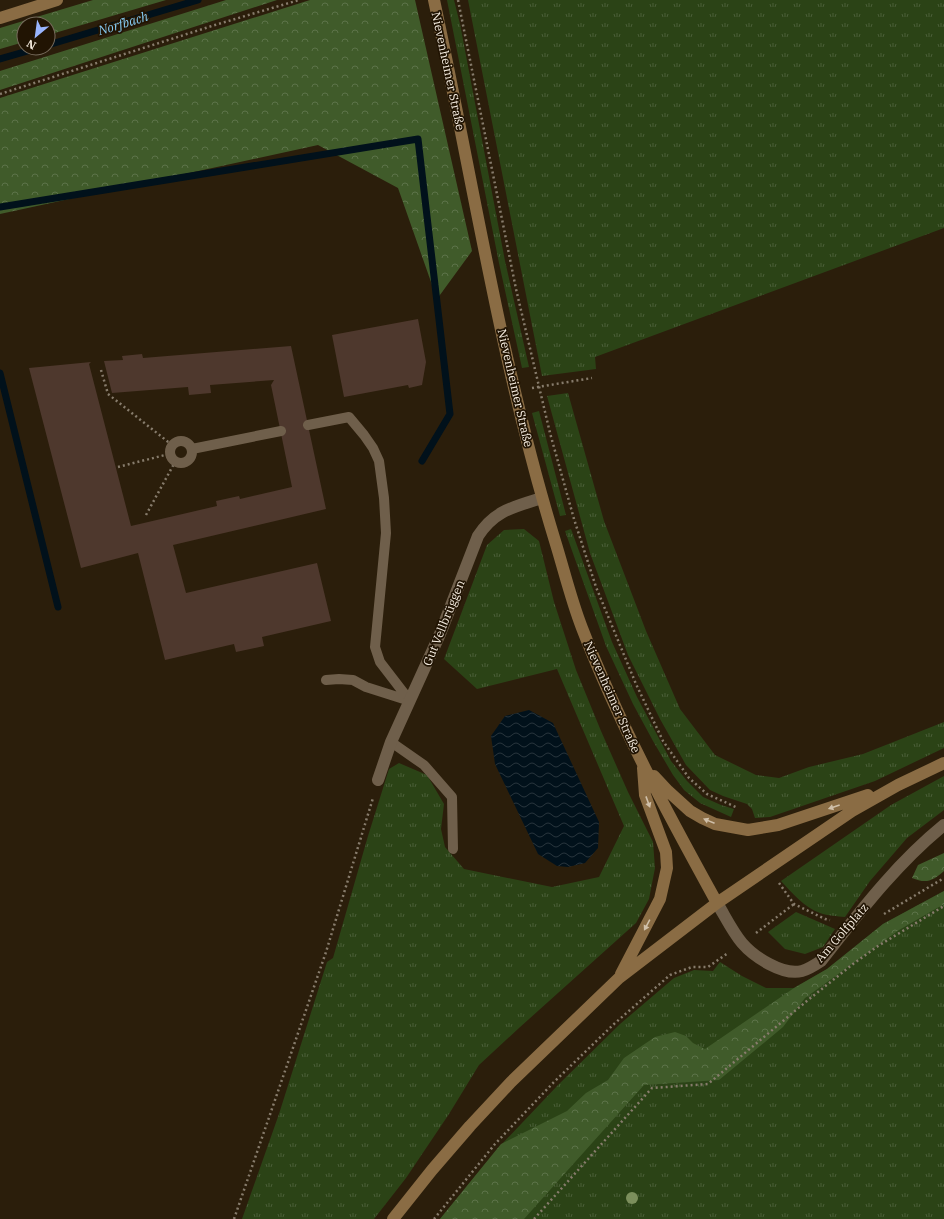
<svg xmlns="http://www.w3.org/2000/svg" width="944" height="1219" viewBox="0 0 944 1219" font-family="'IBM Plex Serif',serif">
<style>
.grass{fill:url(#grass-tufts)}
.forest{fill:url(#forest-crowns)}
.water{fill:url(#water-waves)}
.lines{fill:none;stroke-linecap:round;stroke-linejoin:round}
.stream{stroke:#01111b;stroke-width:7}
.building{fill:#4e382d}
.path{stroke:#877c6c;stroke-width:2.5;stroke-dasharray:2 3;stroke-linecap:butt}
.lane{stroke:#6f5f4b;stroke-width:10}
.street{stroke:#6f5f4b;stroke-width:12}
.secondary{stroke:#8a6c44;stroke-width:12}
.tree{fill:#7c8f5c}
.oneway{fill:#d0c0aa}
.labels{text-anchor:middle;stroke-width:3.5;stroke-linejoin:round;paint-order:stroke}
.street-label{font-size:12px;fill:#f6ede1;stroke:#211403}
.water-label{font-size:13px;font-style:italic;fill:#87ccf4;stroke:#211403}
</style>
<defs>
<pattern id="grass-tufts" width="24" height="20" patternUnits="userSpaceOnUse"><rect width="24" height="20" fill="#2b4316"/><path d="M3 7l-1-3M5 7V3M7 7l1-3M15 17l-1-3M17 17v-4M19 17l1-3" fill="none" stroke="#4a5e38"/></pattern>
<pattern id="forest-crowns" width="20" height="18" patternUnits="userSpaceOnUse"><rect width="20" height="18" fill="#405b2a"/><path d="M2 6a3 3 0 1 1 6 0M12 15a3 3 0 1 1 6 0" fill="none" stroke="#5c7349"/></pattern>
<pattern id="water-waves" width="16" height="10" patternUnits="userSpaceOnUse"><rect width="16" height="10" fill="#01111b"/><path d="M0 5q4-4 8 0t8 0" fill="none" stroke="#27343c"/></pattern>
</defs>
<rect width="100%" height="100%" fill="#2b1e0b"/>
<path class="grass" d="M447,0H454L460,24L505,261L529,367L522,368L499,263Z
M468,0H944V228L595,357L596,369L542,376Z
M568,393L604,521L646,631L680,709L715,755L756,775L779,778L809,767L863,754L944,722V748L875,781L770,817L755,818L752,809L747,804L723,796L710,790L686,765L660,719L628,655L590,553L547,396Z
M539,411L566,515L560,516L532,413Z
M524,529L539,541L554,602L576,670L601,731L628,792L653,842L655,868L649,899L636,923L519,1028L479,1065L449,1114L406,1178L374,1219H242L279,1114L327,962L333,958L368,836L389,769L399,763L427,775L444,804L441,829L445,847L464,869L552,887L599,877L624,826L557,669L477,689L444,659L487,545L504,530Z
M571,529L612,642L637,697L671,761L687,781L703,797L721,805L734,809L731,817L700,803L684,790L673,775L653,741L633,704L606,646L565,531Z
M944,776V810L907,838L870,881L845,917C837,916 828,916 820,913C804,907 792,893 781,881L891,805Z
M944,891V1219H440L501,1145L558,1085L620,1024L674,978L694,970L713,971L720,962L742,976L766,988H794L827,969L883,924Z
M796,912L835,929L823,947L805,954L785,949L768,932Z"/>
<path class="forest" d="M93,0H166L48,35V24H24V42L0,49V28Z
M226,0H277L0,90V71Z
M310,0H415L472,251L437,299L398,188L318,145L0,214V98Z
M944,853V871C933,881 926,884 912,878L918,865Z
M944,891V904L899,930L805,998L783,1027L719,1080L644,1085L524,1219H440L501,1144L567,1111L586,1093L608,1080L624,1058L655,1037L675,1032L686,1036L693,1043L705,1049L794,988L827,969L883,924Z"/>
<path class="water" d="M529,710L553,723L599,822L598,848L585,863L568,867L557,866L538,854L495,764L491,736L505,716Z"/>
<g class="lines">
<path class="stream" d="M48,45L198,0
M0,59L38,48
M0,207L418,139L450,414L422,461
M0,373L58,607"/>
</g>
<path class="building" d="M418,319L426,362L422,385L409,388L408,385L344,397L332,335Z
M291,346L326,509L173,545L186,593L317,563L331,621L262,637L264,646L236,652L234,644L165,660L138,553L81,568L29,368L91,362L89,364L131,526L217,506L216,501L239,496L240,499L292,487L271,385L274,380L210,385L211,393L189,395L188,387L112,393L104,361L123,360L122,356L142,354L143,358Z"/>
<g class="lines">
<path class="path" d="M458,0L516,289L550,433L574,519L596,587L636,684L663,741L689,778L707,794L738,808
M0,94L215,25L299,0
M101,370L108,394L172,445
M532,388L592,378
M118,467L169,454
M146,515L175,462
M779,883L794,904L825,919L830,920
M884,914L944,878
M756,933L794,904
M234,1219L326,952L373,798
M434,1219L495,1144L554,1082L614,1024L670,975L692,967H708L728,953
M534,1219L652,1088L708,1084L808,1000L853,964L878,946L944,906"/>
<path class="lane" d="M308,425L349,417L364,435L373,448L379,461L384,498L386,533L375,647L380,662L410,701
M170 452a11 11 0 1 1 22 0a11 11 0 1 1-22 0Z
M192,449L281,431
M326,680L339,679L353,680L366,687L410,701
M391,742L424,765L452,797L453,849"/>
<path class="street" d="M378,780L391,742L440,634L478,536C495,510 514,507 542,498
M717,903C725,916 732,931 742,943C754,957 783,976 802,971C809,969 815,965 821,961C859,913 896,864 944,825"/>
<path class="secondary" d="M434,0C473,181 501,365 555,541C564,570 571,600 582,628C619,724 668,814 717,903
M0,18L57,0
M654,776L668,791L690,811L702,818L715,824L748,830L778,825L868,795
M621,974L660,899L667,868L666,852L645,795L643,768
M393,1219L432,1170L470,1126L511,1082L619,978L717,903L852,811L898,785L944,763"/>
</g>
<circle class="tree" cx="632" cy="1198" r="6"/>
<defs><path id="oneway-solid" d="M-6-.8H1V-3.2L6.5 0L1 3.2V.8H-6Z"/></defs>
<g class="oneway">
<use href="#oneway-solid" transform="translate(648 802) rotate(70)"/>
<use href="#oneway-solid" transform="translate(834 807) rotate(161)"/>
<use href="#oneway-solid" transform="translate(709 821) rotate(-158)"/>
<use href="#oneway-solid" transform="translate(647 925) rotate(118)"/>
</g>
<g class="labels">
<g class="street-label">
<text transform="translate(448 71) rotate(78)" y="4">Nievenheimer Straße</text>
<text transform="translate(515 388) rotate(77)" y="4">Nievenheimer Straße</text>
<text transform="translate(444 623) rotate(-68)" y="4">Gut Vellbrüggen</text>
<text transform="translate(612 697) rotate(66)" y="4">Nievenheimer Straße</text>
<text transform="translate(842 933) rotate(-49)" y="4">Am Golfplatz</text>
</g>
<g class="water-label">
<text transform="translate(123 23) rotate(-17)" y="5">Norfbach</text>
</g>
</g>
<g transform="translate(36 36) rotate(209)"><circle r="19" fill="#211403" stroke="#766b5c"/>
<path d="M0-3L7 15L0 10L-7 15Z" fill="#99b5fd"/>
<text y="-6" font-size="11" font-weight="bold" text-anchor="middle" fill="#f6ede1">N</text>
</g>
</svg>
